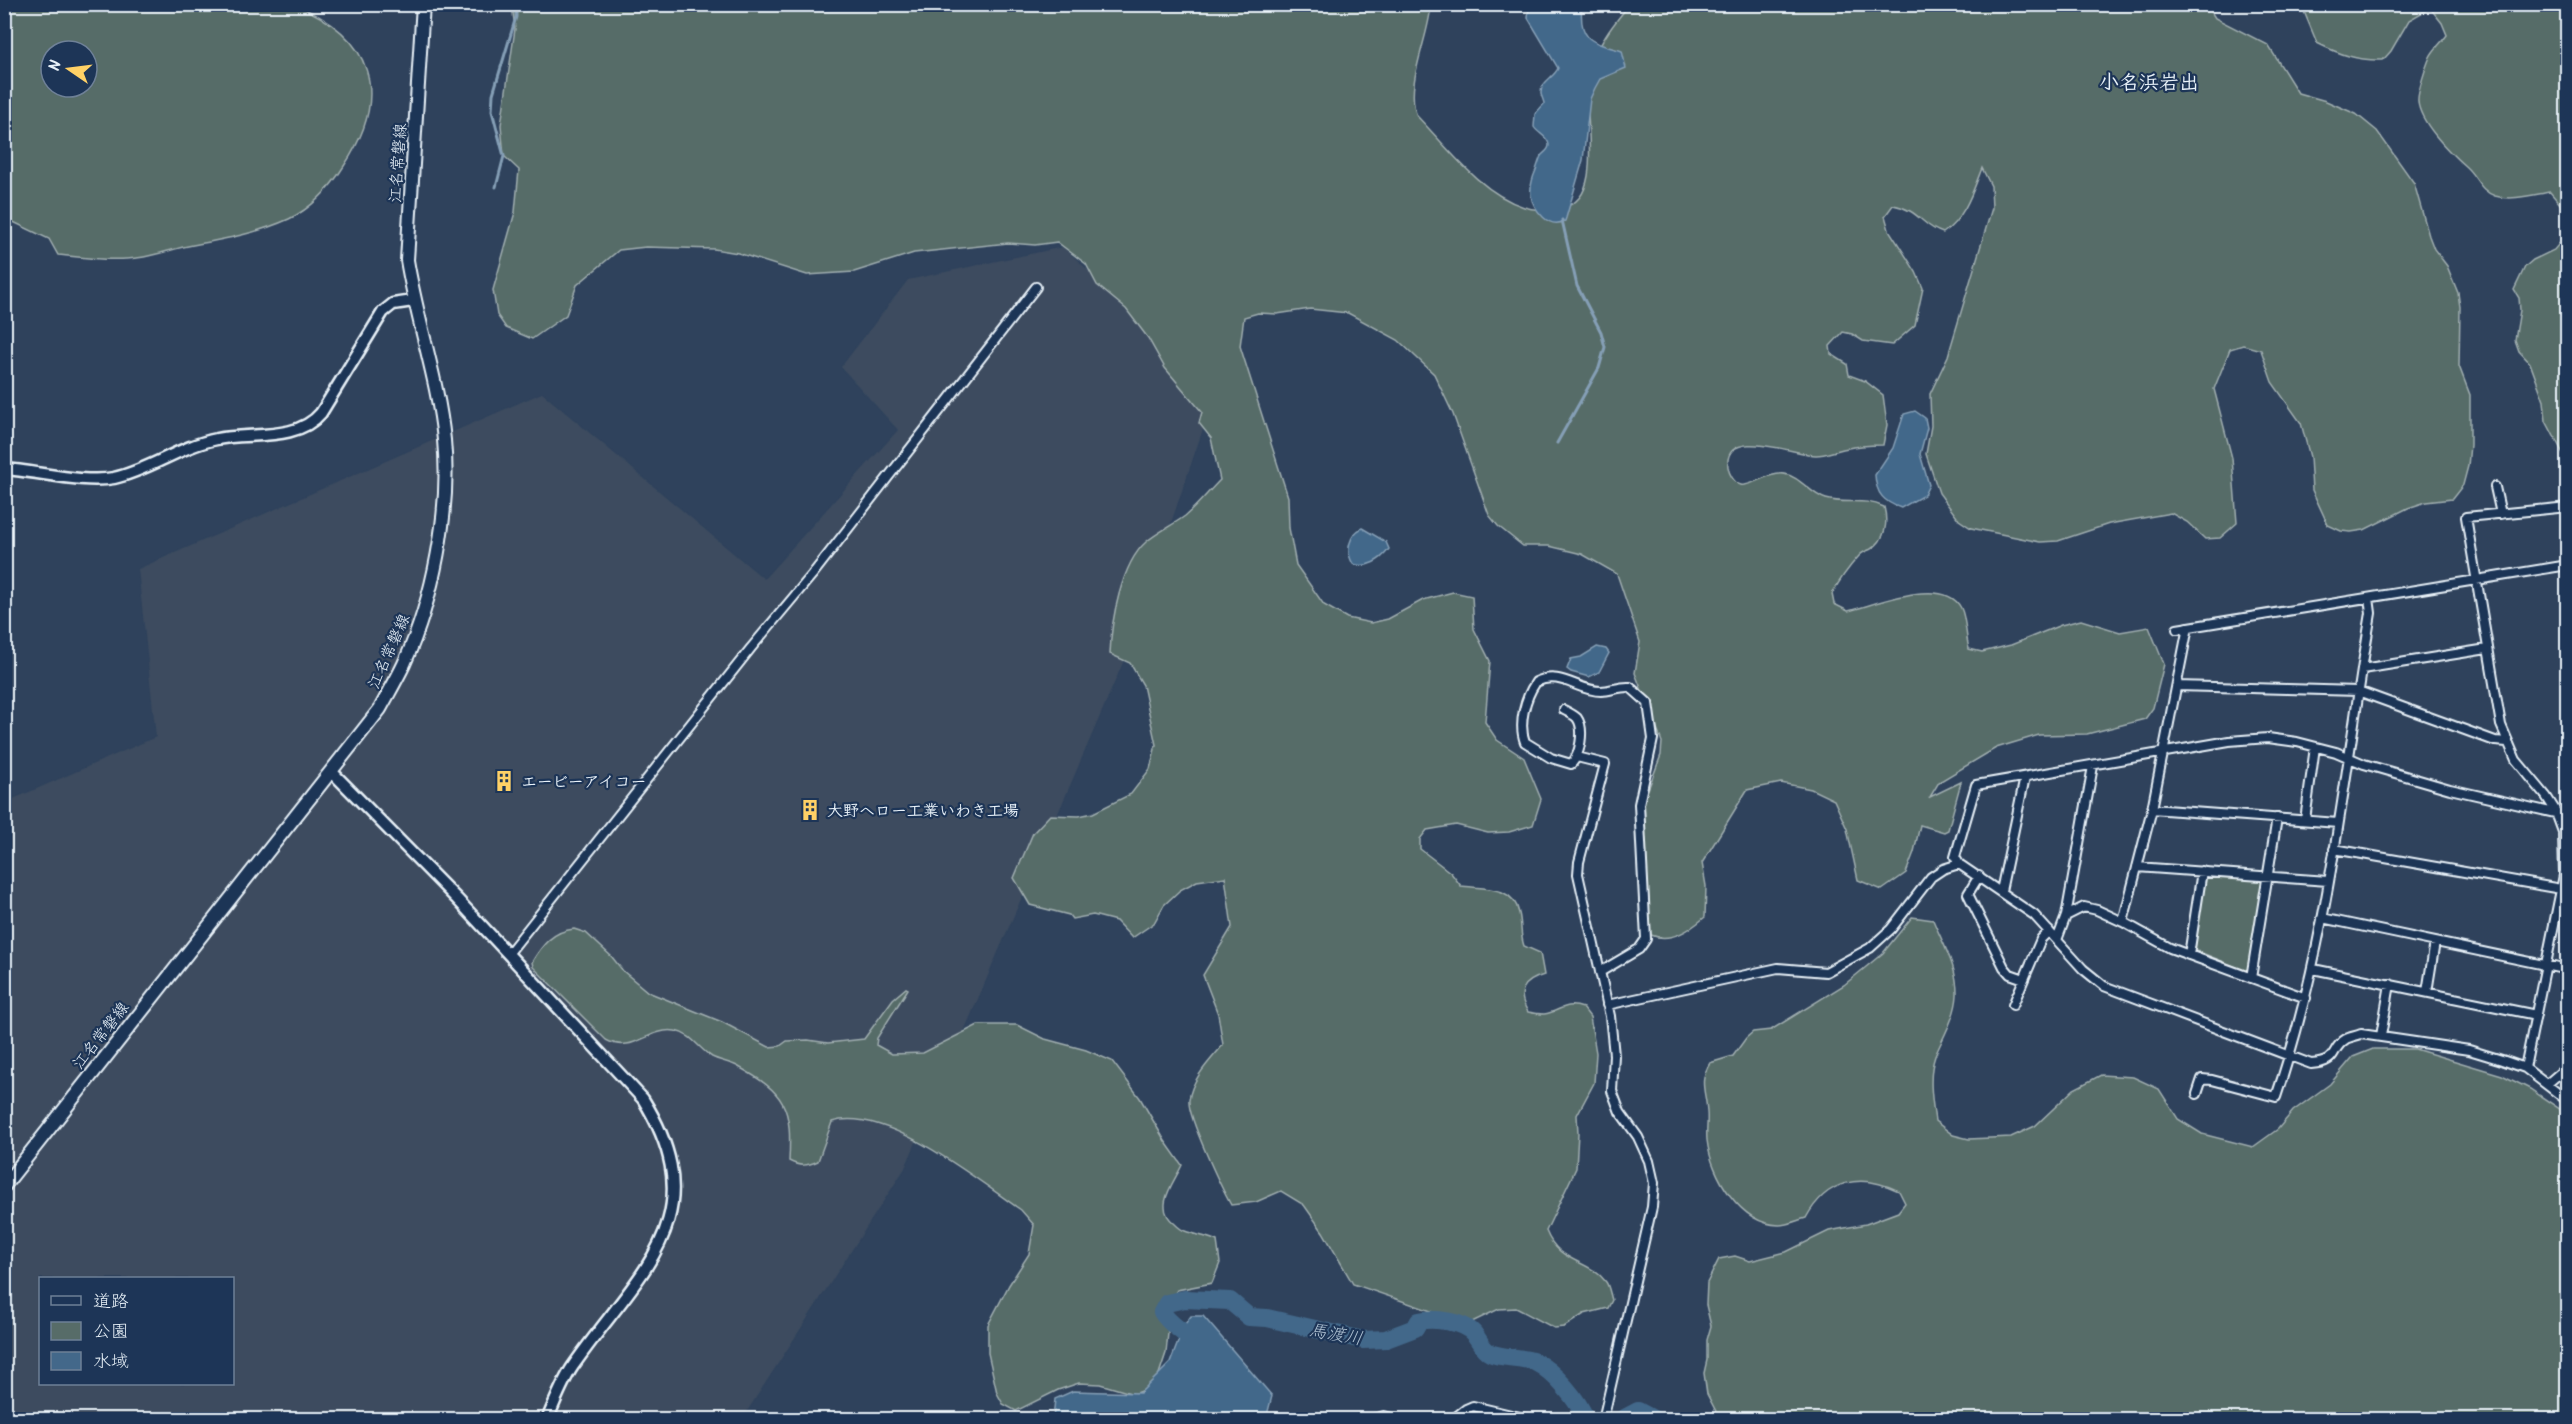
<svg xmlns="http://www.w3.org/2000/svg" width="2572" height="1424" viewBox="0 0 2572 1424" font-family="Kalam,'Klee One',sans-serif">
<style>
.built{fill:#3c4b5f;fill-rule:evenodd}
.green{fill:#576c68;stroke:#a0aeb0;stroke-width:1.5;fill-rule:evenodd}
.water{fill:#43688a;stroke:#859fb6;stroke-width:1.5}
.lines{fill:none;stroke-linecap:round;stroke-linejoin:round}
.stream{stroke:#859fb6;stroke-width:3}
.river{stroke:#43688a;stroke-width:18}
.minor-casing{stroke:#e8f1f8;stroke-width:12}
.tertiary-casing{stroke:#e8f1f8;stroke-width:15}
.primary-casing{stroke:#e8f1f8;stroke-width:16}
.minor{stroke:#1d3557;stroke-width:8}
.tertiary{stroke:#1d3557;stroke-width:10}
.primary{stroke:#1d3557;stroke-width:12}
.labels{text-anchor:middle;stroke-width:4.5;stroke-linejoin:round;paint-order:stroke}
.street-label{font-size:16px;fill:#e8f1f8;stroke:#1d3557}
.poi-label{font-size:16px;font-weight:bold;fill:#e8f1f8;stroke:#1d3557;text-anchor:start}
.water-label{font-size:18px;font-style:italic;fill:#aec1d2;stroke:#1d3557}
.quarter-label{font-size:20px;font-weight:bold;fill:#e8f1f8;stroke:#1d3557}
</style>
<rect width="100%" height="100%" fill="#2f425c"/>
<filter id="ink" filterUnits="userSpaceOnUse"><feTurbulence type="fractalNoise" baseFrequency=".0167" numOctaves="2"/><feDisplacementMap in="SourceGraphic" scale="12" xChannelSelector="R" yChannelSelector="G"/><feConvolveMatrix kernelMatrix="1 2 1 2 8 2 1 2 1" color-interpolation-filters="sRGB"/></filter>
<g filter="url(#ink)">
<path class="built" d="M1063,247L1217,388L1125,658L905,1168L742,1419H5L4,803L156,737L138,569L542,393L764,579L898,430L841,367L908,280ZM40,1278H232V1384H40Z"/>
<path class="green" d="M5,4H293C374,36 391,95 344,166C331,187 312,208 289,219C258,233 226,239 193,245C176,248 160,254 144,257C115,262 86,258 58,255L49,239L5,218ZM51,51H87V87H51Z
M512,5H1431C1429,38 1404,85 1417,116C1448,148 1480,193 1524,207C1536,211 1548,209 1560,208C1578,205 1585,193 1588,176C1594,139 1581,99 1593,62C1600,41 1615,22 1629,5H2207L2215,18L2268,45L2298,93L2326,101L2356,114L2377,131L2414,183L2429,236L2434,249L2447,266L2458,293L2460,307L2459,366L2470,395V445L2468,466L2463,485L2452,499L2426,502L2408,508L2364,530L2351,532L2341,531L2328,525L2312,490L2310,457L2301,423L2272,382L2261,350L2243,345L2230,349L2214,389L2232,458L2237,523L2220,538L2205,539L2187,522L2171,513L2109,524L2058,541L2040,542L1971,528L1959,520L1939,493L1926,454L1931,426L1930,394L1948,356L1992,208L1991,186L1982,168C1973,191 1965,218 1943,233C1921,226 1920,210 1893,205L1885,216L1889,230L1916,272L1923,288L1915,325L1892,345L1863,341L1852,334L1843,332L1830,346L1831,354L1847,364L1849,375L1865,381L1883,395L1887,425L1883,445C1870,445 1856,446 1843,449C1834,451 1825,455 1816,455C1796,455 1723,425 1728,467C1729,474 1734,483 1741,485C1748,488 1768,472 1784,474C1800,476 1810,494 1826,499C1846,505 1863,497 1884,507C1888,522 1886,540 1871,549C1867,551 1862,552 1859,556C1849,567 1839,581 1832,594L1834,604L1848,611C1875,605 1944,575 1961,608C1966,618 1966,638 1969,649L1982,652L2011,645L2061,625L2081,620L2120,632L2149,627L2164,664L2153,708L2145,719L2087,734L2039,735L1996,748L1939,782L1930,797L1961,782L1948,830L1944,832L1920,825L1914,852L1906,873L1882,890L1858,880L1847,829L1834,800L1811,789L1781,783L1747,790L1702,863L1706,886L1705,917C1690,930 1671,943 1651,935L1647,915V867L1642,834L1643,803L1661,755L1662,742L1635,673L1640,642L1617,574L1582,554L1549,546H1523L1498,526L1489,515L1453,414L1434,374L1398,340L1348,313L1310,309L1277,314L1258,313L1244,317L1240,346L1288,497L1289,528L1296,565L1324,605L1347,618L1371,623L1388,619L1423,600L1453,592L1472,596L1474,629L1490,661L1485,722L1497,740L1524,758L1541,799L1533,825L1509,832L1488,833L1456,825L1427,830L1420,839V849L1451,873L1461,886C1484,889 1513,885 1519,913C1522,925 1520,935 1524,946L1540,953L1544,975C1523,981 1516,992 1528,1012C1533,1013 1539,1014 1544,1014C1560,1012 1564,1001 1583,1008L1590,1017L1596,1053L1594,1083L1577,1115L1578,1133L1576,1168L1546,1231C1559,1264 1589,1259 1606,1282C1609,1286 1610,1294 1612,1300L1608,1308L1584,1314L1564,1327L1554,1328L1516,1308L1499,1309L1472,1322L1457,1320L1353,1284L1323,1232L1304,1205L1281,1191L1256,1202L1231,1205C1222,1189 1187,1116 1189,1100C1192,1078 1210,1061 1223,1045L1218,1014L1203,975L1232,927L1225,877L1197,881L1180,890L1164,905L1154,923L1132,938L1116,921L1093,915L1072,919L1069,915L1030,905L1014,878L1033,833L1050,815L1079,816L1093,813L1131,794L1150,769L1156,745L1143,685L1130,663L1110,654C1111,622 1121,564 1146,542C1156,533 1173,525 1185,516C1197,506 1208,492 1220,480L1211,438L1199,423L1202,412L1165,368L1148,338L1126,309L1097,285L1086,264L1057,242L1035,245L1008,243L914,253L854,272L807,275L738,253L714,249L646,247L619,250L577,285L566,315L532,339L506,328L497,315L493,290L515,212L519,170L504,156L501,125L515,29Z
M2294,5H2567V218L2566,211L2550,192C2532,195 2512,201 2495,196C2480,191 2477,177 2466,167C2451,154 2419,122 2418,101C2417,93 2427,64 2430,57C2434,49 2442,42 2447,35L2442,23L2430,8L2409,20L2391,51L2383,60C2357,61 2339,54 2317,43L2303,9Z
M2567,222L2568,461H2567L2546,421L2544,401L2530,363L2519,351L2515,340L2520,310L2519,298L2514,290L2525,267L2533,260L2554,250L2563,239Z
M2208,875L2260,880L2263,883L2250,969L2246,971L2197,951L2194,948L2205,878Z
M1912,917L1933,920C1943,944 1958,968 1957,995C1956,1016 1943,1037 1935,1056C1928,1076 1932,1100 1935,1121L1953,1135L1969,1139L2011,1137L2035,1126L2074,1089L2101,1075L2133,1077L2159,1089L2178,1119L2202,1134L2253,1147L2278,1129L2293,1111L2330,1084L2353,1057L2373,1049H2415L2502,1075L2530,1089L2567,1114V1419H1720L1707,1394L1704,1373L1707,1360V1340L1711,1326L1706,1305L1707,1283L1719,1259L1735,1256L1750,1261L1786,1252L1829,1231L1866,1224L1898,1212L1905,1203L1899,1191C1861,1173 1827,1179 1806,1218C1798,1220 1787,1225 1779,1225C1740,1224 1711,1175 1707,1140C1706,1131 1708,1121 1707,1112C1706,1090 1698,1083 1710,1063L1733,1056L1746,1038L1753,1032L1771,1030L1844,985L1883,953Z
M574,929L586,933L612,957L623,971L648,992L722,1022L769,1047L780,1046L787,1041L808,1040L828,1043L864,1039L893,999L906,988L908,989L877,1038L876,1045L892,1054L923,1053L978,1025H1017L1045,1039L1086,1050L1112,1061L1140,1098L1165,1141L1182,1165C1174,1183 1153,1207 1174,1223C1177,1226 1181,1230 1185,1231C1196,1235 1206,1236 1217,1241L1220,1263L1212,1283L1177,1290L1165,1308L1168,1333L1166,1353L1157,1380L1147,1389L1134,1394L1100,1384L1079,1383L1058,1390L1016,1411L1003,1404L997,1393L988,1353V1325L1009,1285L1029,1254L1034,1225L1021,1210C977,1180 886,1105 832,1122L818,1161C807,1166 800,1167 789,1161C792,1107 786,1093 737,1066C729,1062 720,1061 712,1057C698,1048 692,1034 675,1031C648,1027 634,1055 606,1040L533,967L532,962C542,945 553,931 574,929Z"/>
<path class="water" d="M1529,5H1582C1578,41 1592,42 1622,51L1626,68L1600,79L1595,88L1590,99L1583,160L1566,218L1565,221C1557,225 1549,223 1543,217C1528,202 1528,188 1536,170C1538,165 1539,160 1541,156C1544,152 1549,151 1549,145C1548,136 1538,134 1534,127L1535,114L1544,104C1544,101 1542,98 1541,94C1540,82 1555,77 1558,68L1528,18Z
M1915,411L1925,418L1927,428L1920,454L1929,485L1924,495L1901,508C1884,502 1876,494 1875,475L1893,448L1904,414Z
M1362,528L1386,542L1389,549C1381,560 1367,569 1353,564C1345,551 1349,535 1362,528Z
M1597,647L1606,649L1609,653L1599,672L1589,677L1571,672L1567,669L1571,659L1581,657Z
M1191,1316H1203L1272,1396L1266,1419H1053L1055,1399L1073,1391L1140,1393L1170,1363L1185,1324Z"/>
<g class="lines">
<path class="stream" d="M496,187L504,156L492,111L493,94L516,17V4
M1557,443L1599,368L1605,347L1601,332L1577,286L1562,220"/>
<path class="river" d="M1188,1337C1179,1328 1169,1324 1162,1312L1167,1303L1185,1299L1230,1301L1249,1317L1267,1318L1363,1340L1386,1339L1415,1328L1419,1321C1434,1318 1465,1321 1475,1335C1480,1341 1482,1349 1490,1353C1503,1359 1521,1356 1535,1362C1554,1371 1579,1401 1586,1420
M1621,1420L1638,1411L1655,1420"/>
<defs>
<path id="minor" d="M2495,487L2501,514
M2177,629L2568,565
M2362,669L2487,649
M2177,686L2358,691L2495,741L2507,742
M1564,710C1568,712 1574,715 1577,718C1585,729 1580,756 1571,764L1551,758L1525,742C1518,724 1525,698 1536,682C1561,670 1577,691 1601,691C1611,691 1620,686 1630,687L1648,703L1653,739L1639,804L1646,939L1639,949L1600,972
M1577,757L1605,764L1579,862L1578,874L1610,1016L1614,1055L1612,1091L1620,1112L1638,1137L1649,1161L1654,1183L1652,1207L1603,1420
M2152,809L2338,823
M2568,816L2450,789L2364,764L2336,752L2297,742L2268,738L2229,741L1976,785L1955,857L1959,864L2034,915L2083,969L2104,986L2311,1064C2340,1062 2329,1049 2346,1039C2350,1037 2356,1036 2361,1034L2469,1050L2502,1060L2525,1068L2568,1101
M2305,820L2315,747
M2334,849L2561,889
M2137,867L2328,881
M1979,876L1968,894L2004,967L2010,974L2024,979
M2001,891L2025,777
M2066,916L2084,907L2097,910L2123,922L2170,948L2306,998
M2322,918L2568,970
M2123,922L2152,809L2188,627
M2057,940L2066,916L2093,766
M508,954L751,648L812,575L1036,287
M2189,955L2202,871
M2313,969L2536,1015
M2251,978L2277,818
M2427,992L2435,942
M1607,1005L1778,968L1826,972L1870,948L1891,929L1931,877L1943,869L1959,864
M2013,1005L2041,939L2049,931
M2381,1036L2390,984
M2525,1068L2564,875L2563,832L2555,810L2546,796L2516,760L2501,725L2466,517L2568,507
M2547,1084L2568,1066
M2197,1094L2202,1079L2212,1080L2276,1097C2329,942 2344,775 2371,613L2369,598
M1370,1420L1384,1416L1400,1420
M1452,1420L1466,1409L1473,1406L1532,1420"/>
<path id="tertiary" d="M4,469C37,471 83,484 114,478C150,470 180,446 217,439C250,432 297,442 321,413L383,312L393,304L413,301
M332,772L457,899L643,1099C717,1219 638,1272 573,1366C562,1382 555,1402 547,1420"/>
<path id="primary" d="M4,1186L380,709C388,694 397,679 404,664C433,600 451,511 444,440C438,380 417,321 407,260L423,4"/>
</defs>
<use href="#minor" class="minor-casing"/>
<use href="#tertiary" class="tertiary-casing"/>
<use href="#primary" class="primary-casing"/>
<use href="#minor" class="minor"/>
<use href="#tertiary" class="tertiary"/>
<use href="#primary" class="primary"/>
</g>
</g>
<defs>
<symbol id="building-bare" viewBox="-9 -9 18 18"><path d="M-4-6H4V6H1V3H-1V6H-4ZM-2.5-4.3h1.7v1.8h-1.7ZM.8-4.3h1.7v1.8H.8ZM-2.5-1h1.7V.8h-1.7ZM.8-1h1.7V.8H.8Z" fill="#ffd166" stroke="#1d3557" stroke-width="2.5" paint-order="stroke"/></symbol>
</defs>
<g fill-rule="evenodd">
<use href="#building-bare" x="489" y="766" width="30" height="30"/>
<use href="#building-bare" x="795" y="795" width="30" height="30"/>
</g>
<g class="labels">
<g class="street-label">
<text transform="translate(397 163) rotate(-86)" y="6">江名常磐線</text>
<text transform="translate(388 651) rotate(-66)" y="6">江名常磐線</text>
<text transform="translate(100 1035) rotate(-52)" y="6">江名常磐線</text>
</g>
<g class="poi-label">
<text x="521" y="787">エービーアイコー</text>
<text x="827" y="816">大野ヘロー工業いわき工場</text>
</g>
<g class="water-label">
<text transform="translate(1336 1334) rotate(10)" y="6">馬渡川</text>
</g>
<g class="quarter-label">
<text x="2149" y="89">小名浜岩出</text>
</g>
</g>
<rect width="2572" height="1424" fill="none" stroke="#1d3557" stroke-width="24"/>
<rect x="12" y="12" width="2548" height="1400" fill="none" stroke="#e8f1f8" stroke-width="2" filter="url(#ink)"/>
<rect x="39" y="1277" width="195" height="108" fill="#1d3557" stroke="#6e8097" stroke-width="1.5"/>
<rect x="51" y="1296" width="30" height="9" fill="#1d3557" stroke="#6e8097" stroke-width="1.5"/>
<text x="93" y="1307" font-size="18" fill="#e8f1f8">道路</text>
<rect x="51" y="1322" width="30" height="18" fill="#576c68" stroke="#6e8097" stroke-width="1.5"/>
<text x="93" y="1337" font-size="18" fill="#e8f1f8">公園</text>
<rect x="51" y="1352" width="30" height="18" fill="#43688a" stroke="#6e8097" stroke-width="1.5"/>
<text x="93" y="1367" font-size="18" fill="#e8f1f8">水域</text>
<g transform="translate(69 69) rotate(284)"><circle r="28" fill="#1d3557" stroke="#6e8097" stroke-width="1.5"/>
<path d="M0-4.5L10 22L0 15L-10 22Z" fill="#ffd166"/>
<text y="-9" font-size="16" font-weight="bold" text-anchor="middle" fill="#e8f1f8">N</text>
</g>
</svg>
